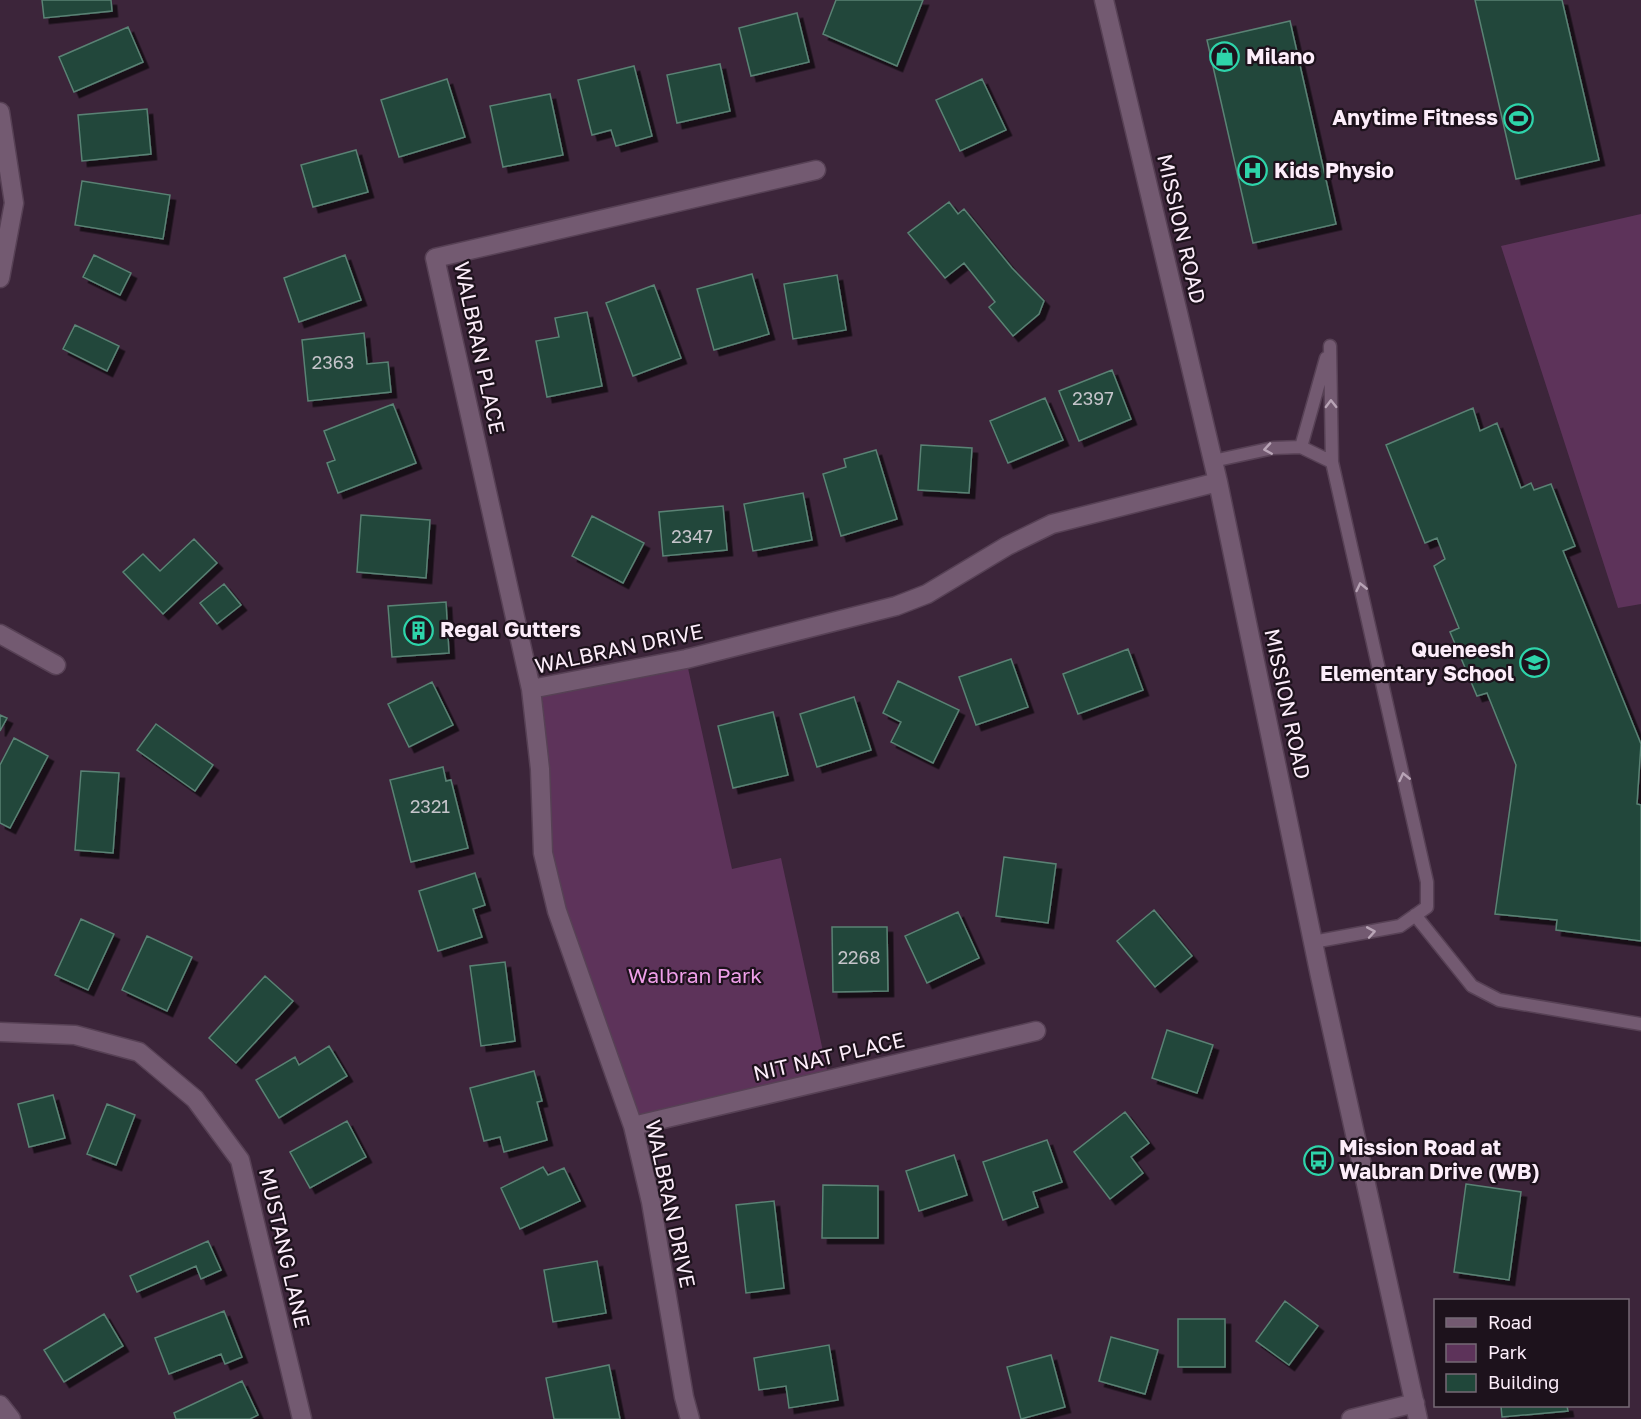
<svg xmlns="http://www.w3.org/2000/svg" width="1641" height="1419" viewBox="0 0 1641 1419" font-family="'Golos Text',sans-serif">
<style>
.green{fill:#5d335a}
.building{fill:#20473a;stroke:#5a8274;stroke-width:1.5;filter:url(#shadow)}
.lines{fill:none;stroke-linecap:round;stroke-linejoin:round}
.lane-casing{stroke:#574155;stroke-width:15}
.street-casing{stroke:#574155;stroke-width:21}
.lane{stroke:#735a71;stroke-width:12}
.street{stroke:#735a71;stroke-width:18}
.oneway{stroke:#b8a4b6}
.labels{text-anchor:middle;stroke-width:4.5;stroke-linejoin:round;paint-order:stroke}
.number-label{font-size:18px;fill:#c5c4ca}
.poi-label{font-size:21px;font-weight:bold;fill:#fcedfa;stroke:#1d121c;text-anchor:start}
.street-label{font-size:21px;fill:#fcedfa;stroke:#1d121c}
.park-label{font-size:21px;fill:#ef9fe9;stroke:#1d121c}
</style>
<defs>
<filter id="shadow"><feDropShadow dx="5.5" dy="5.5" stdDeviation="0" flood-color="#0009"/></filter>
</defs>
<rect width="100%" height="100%" fill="#3c253a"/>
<path class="green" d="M1641,214V604L1618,608L1501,246Z
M686,659L732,869L781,858L829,1079L633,1126L557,911L531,689Z"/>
<path class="building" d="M42,0H111L112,11L44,18Z
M836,0H923L897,66L823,34Z
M1475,0H1562L1599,160L1516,179Z
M797,13L809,62L751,76L739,28Z
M1290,21L1336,224L1253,243L1207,40Z
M128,27L143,62L74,92L59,57Z
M720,64L730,111L677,123L667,75Z
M634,66L652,136L616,146L611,130L592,135L578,80Z
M447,79L465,137L399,157L381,100Z
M982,79L1006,130L960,151L936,100Z
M550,94L563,155L503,167L490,106Z
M147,109L151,154L82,161L78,115Z
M356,150L368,192L313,207L301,165Z
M82,181L170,195L163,239L75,225Z
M949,202L958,214L964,209L1012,268L1044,301L1039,314L1013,336L989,307L995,302L988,293L964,263L945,278L908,233Z
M94,255L131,273L120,295L83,277Z
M345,255L361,300L299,322L284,278Z
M752,274L769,334L714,350L697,289Z
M837,275L846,330L793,339L784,284Z
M654,285L681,358L633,376L606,303Z
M587,312L602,386L547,397L536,341L559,337L555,318Z
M75,325L119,346L107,371L63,349Z
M364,333L367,364L388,362L391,392L308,401L302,340Z
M1112,370L1131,419L1079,441L1059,391Z
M1045,398L1063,440L1008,463L990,421Z
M393,404L416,463L338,493L327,463L335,460L324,431Z
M1473,408L1480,431L1497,423L1521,488L1531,483L1534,490L1551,484L1575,546L1563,551L1641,744L1637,804L1641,805V941L1556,930L1557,920L1495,914L1516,765L1487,693L1477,696L1450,632L1459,628L1434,566L1445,559L1437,538L1425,543L1386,445Z
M921,445L972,448L969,493L918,490Z
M876,450L897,519L841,536L823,474L846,467L844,459Z
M803,493L812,540L753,551L744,504Z
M723,506L727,550L663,556L659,512Z
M361,515L430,520L426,578L357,572Z
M592,516L644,543L623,583L572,556Z
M194,539L217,563L163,614L123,572L143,554L160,571Z
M224,584L241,605L217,624L200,603Z
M446,602L449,653L392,657L388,606Z
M1128,649L1143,690L1078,714L1063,674Z
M1011,659L1028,707L976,725L959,677Z
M898,681L959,710L933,763L891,742L901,722L883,713Z
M432,682L453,725L409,747L388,704Z
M854,697L871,750L817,767L800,714Z
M773,712L788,775L733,788L718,726Z
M0,715L7,718L0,731Z
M156,724L213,765L195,791L137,750Z
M14,738L48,756L10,828L0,823V765Z
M443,767L446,781L451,780L468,848L411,862L390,780Z
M81,771L119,773L113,853L75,850Z
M1004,857L1056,864L1048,923L996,916Z
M475,873L485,905L473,909L482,937L438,951L419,891Z
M1154,910L1192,956L1155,987L1117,941Z
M958,912L979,958L927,983L905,936Z
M81,919L114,934L88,990L55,975Z
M832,927H887L888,991L833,992Z
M147,936L192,957L167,1011L122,990Z
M505,962L515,1041L481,1046L470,966Z
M265,976L293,1001L236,1063L209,1038Z
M1167,1030L1213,1045L1197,1093L1152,1078Z
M329,1046L347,1076L279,1118L256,1080L295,1057L299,1065Z
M534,1071L542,1101L537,1102L547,1140L504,1152L500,1137L484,1141L470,1088Z
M53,1095L65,1138L29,1147L18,1104Z
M107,1104L135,1115L116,1165L87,1154Z
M1125,1112L1149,1143L1131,1157L1143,1173L1110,1199L1074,1152Z
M347,1121L366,1157L310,1188L290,1152Z
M1047,1140L1062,1182L1033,1192L1038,1207L1003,1220L983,1162Z
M954,1155L967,1195L919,1211L906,1171Z
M543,1167L548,1175L564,1168L580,1201L520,1229L501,1188Z
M1466,1184L1521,1192L1509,1280L1454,1272Z
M823,1185L878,1186V1238H822Z
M774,1201L784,1288L746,1293L736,1205Z
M208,1241L221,1270L201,1279L196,1266L137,1292L130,1276Z
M597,1261L606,1313L553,1322L544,1270Z
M1285,1301L1318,1326L1289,1365L1256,1341Z
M224,1311L242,1357L225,1364L221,1354L169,1374L155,1338Z
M104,1314L123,1346L64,1382L44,1350Z
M1178,1319H1225V1367H1178Z
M1111,1337L1158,1350L1145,1394L1099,1381Z
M829,1345L838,1400L789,1408L786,1386L759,1390L754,1358Z
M1051,1355L1065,1407L1021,1419L1007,1367Z
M609,1365L620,1419H554L546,1378Z
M242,1381L258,1415L250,1419H176L174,1413Z
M1501,1406H1567L1568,1411L1502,1417Z"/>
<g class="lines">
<defs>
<path id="lane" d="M1330,346L1332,462
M1301,447L1326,358
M1213,461L1273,448L1301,447L1332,462L1427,882V907L1400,926L1313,942
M1415,915L1472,986L1499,1000L1641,1024"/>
<path id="street" d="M1104,0L1218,482L1320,976L1418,1419
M0,112L14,203L0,278
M0,634L56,665
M531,689L435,258L816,170
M0,1032L75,1035L139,1052L195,1099L240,1160L302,1419
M633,1126L1036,1031
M0,1405L11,1419
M690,1419L684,1397L651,1202L633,1126L557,911L543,853L540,769L531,689L686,659L896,606L927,594L1007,546L1052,524L1218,482
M1351,1419L1415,1403"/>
</defs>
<use href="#lane" class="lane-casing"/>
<use href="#street" class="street-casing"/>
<use href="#lane" class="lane"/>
<use href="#street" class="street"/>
</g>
<defs><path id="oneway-chevron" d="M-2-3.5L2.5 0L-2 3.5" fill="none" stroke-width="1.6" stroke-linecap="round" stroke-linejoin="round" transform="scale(1.5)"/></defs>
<g class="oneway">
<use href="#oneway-chevron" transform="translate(1331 404) rotate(-91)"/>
<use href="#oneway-chevron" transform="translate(1268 449) rotate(171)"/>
<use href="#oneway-chevron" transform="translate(1361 587) rotate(-103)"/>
<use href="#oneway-chevron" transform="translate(1404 777) rotate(-103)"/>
<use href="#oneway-chevron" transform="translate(1371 932) rotate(-10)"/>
</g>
<defs>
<symbol id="shop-ring" viewBox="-11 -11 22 22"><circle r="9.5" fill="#1d121c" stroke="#2ed4aa" stroke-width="1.5"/><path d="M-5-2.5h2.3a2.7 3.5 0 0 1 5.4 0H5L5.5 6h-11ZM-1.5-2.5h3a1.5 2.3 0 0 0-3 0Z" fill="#2ed4aa"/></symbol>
<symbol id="stadium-ring" viewBox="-11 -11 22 22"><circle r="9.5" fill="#1d121c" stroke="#2ed4aa" stroke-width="1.5"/><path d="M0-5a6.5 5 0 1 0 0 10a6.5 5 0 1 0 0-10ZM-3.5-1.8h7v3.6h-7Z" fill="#2ed4aa"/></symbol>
<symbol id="hospital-ring" viewBox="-11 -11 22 22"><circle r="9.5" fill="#1d121c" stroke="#2ed4aa" stroke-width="1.5"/><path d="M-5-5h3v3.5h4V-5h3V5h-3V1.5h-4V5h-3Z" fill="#2ed4aa"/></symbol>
<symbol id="building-ring" viewBox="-11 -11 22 22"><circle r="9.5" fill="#1d121c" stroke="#2ed4aa" stroke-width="1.5"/><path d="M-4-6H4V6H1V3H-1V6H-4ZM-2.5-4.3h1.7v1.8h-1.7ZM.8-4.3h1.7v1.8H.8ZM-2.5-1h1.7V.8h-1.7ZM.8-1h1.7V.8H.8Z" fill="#2ed4aa"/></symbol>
<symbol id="school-ring" viewBox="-11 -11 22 22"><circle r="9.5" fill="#1d121c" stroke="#2ed4aa" stroke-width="1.5"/><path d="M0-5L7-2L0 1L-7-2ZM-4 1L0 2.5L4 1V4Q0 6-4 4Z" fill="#2ed4aa"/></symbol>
<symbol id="bus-ring" viewBox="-11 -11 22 22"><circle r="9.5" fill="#1d121c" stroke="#2ed4aa" stroke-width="1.5"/><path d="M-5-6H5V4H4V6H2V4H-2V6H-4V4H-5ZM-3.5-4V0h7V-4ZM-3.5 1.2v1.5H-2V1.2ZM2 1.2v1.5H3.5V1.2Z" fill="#2ed4aa"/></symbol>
</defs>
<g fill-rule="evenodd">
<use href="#shop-ring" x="1208" y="40" width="33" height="33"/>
<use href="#stadium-ring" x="1502" y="102" width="33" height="33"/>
<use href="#hospital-ring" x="1236" y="154" width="33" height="33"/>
<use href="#building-ring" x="402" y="614" width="33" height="33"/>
<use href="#school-ring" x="1518" y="646" width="33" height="33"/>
<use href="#bus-ring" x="1302" y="1144" width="33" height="33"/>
</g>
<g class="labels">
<g class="number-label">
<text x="333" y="369">2363</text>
<text x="1093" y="405">2397</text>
<text x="692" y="543">2347</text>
<text x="430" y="813">2321</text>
<text x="859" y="964">2268</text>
</g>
<g class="poi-label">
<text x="1246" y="64">Milano</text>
<text x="1498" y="125" text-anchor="end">Anytime Fitness</text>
<text x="1274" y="178">Kids Physio</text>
<text x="440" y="637">Regal Gutters</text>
<text x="1514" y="657" text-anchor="end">Queneesh<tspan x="1514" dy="24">Elementary School</tspan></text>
<text x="1339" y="1155">Mission Road at<tspan x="1339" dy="24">Walbran Drive (WB)</tspan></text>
</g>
<g class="street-label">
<text transform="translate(1181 229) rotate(77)" y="7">MISSION ROAD</text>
<text transform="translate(479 348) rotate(78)" y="7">WALBRAN PLACE</text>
<text transform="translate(619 649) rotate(-12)" y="7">WALBRAN DRIVE</text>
<text transform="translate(1287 704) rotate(78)" y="7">MISSION ROAD</text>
<text transform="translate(829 1057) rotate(-13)" y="7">NIT NAT PLACE</text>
<text transform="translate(670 1204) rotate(78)" y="7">WALBRAN DRIVE</text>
<text transform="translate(284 1248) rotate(77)" y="7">MUSTANG LANE</text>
</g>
<g class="park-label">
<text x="695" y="983">Walbran Park</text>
</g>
</g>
<rect x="1434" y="1299" width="195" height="108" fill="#1d121c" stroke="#766a75" stroke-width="1.5"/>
<rect x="1446" y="1318" width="30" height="9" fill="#735a71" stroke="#766a75" stroke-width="1.5"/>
<text x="1488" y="1329" font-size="18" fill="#fcedfa">Road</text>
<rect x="1446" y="1344" width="30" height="18" fill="#5d335a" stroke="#766a75" stroke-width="1.5"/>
<text x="1488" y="1359" font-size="18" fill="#fcedfa">Park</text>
<rect x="1446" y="1374" width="30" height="18" fill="#20473a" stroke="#766a75" stroke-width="1.5"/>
<text x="1488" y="1389" font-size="18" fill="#fcedfa">Building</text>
</svg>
